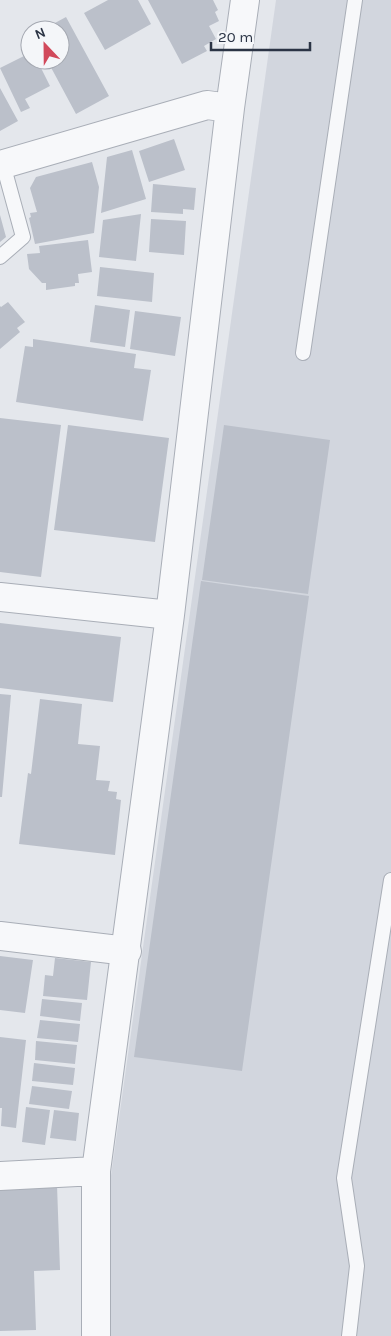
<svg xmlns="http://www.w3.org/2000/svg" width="391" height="1336" viewBox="0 0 391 1336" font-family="Karla,sans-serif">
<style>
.built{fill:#d2d6de}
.building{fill:#bbc0ca}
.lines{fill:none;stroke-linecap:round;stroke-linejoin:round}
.lane-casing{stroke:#a9aeb7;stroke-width:16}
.street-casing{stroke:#a9aeb7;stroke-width:30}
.lane{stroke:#f7f8fa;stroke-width:14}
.street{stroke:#f7f8fa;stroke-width:28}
</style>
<rect width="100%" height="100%" fill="#e4e7ec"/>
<path class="built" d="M276,0H391V1336H109L107,1204Z"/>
<path class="building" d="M108,0H138L151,24L105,50L84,13Z
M148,0H213L218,10L215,12L219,21L209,26L216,39L204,46L207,51L182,64Z
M66,17L109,96L76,114L47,60H60V30H42Z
M30,53V60H37L50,86L25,99L30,108L21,112L0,68Z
M0,88L18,121L0,131Z
M174,139L185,170L149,182L139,151Z
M132,150L146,199L101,213L107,157Z
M92,162L99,187L94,233L35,244L29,218L31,217L30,213L37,212L30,188L36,177Z
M153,184L196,188L194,210L183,209V214L151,212Z
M141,214L136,261L99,257L103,220Z
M0,215L6,237L0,242Z
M151,219L186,221L184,255L149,252Z
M88,240L92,272L78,274L79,283H75V286L46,290V283H42L29,269L27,254L40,253L39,246Z
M100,267L154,273L152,302L97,296Z
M8,302L25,322L17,328L20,332L0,349V306L1,307Z
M95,305L130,310L125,347L90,342Z
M135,311L181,317L175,356L130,349Z
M33,339L136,354L134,368L151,370L143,421L16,402L25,346L33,347Z
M0,418L61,425L41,577L0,572Z
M68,425L169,438L155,542L54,530Z
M224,425L330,440L308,594L202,580Z
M201,581L309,596L242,1071L134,1057Z
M0,623L121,637L113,702L0,688Z
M0,694L11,695L2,797H0Z
M40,699L82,704L78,744L100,746L96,780L110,781L108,791L117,792L116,799L121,800L115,855L19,844L28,773L31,774Z
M0,956L33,960L25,1013L0,1010Z
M55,958L91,962L87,1000L43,996L45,975L53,976Z
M42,999L82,1003L80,1021L40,1016Z
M40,1020L80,1024L78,1042L37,1038Z
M0,1037L26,1040L16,1128L1,1126L2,1108H0Z
M36,1041L77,1045L75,1064L35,1060Z
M34,1063L75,1068L73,1085L32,1081Z
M32,1086L72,1091L69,1109L29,1104Z
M26,1107L50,1110L45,1145L22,1142Z
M54,1110L79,1113L76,1141L50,1138Z
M57,1185L60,1270L34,1271L36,1330L0,1331V1187Z"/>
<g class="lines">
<defs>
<path id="lane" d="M0,257L23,237L3,164
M303,353L355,0
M349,1336L357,1266L344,1178L391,880"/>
<path id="street" d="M0,165L207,105L230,108
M0,597L170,615
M0,936L127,951
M0,1176L96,1171
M96,1336V1171L170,615L230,108L245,0"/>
</defs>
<use href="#lane" class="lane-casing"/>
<use href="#street" class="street-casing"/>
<use href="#lane" class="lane"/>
<use href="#street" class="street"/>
</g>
<g transform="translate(45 45) rotate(338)"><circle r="24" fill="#f4f6f9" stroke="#a4a8b1"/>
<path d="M0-4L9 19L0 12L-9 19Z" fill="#d1495b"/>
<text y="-8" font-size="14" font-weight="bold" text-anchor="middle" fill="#2b3445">N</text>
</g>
<path d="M211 42v8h99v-8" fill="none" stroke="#2b3445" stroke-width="2.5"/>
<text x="218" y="42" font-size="15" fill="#2b3445" stroke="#f4f6f9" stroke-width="4" paint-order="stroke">20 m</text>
</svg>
